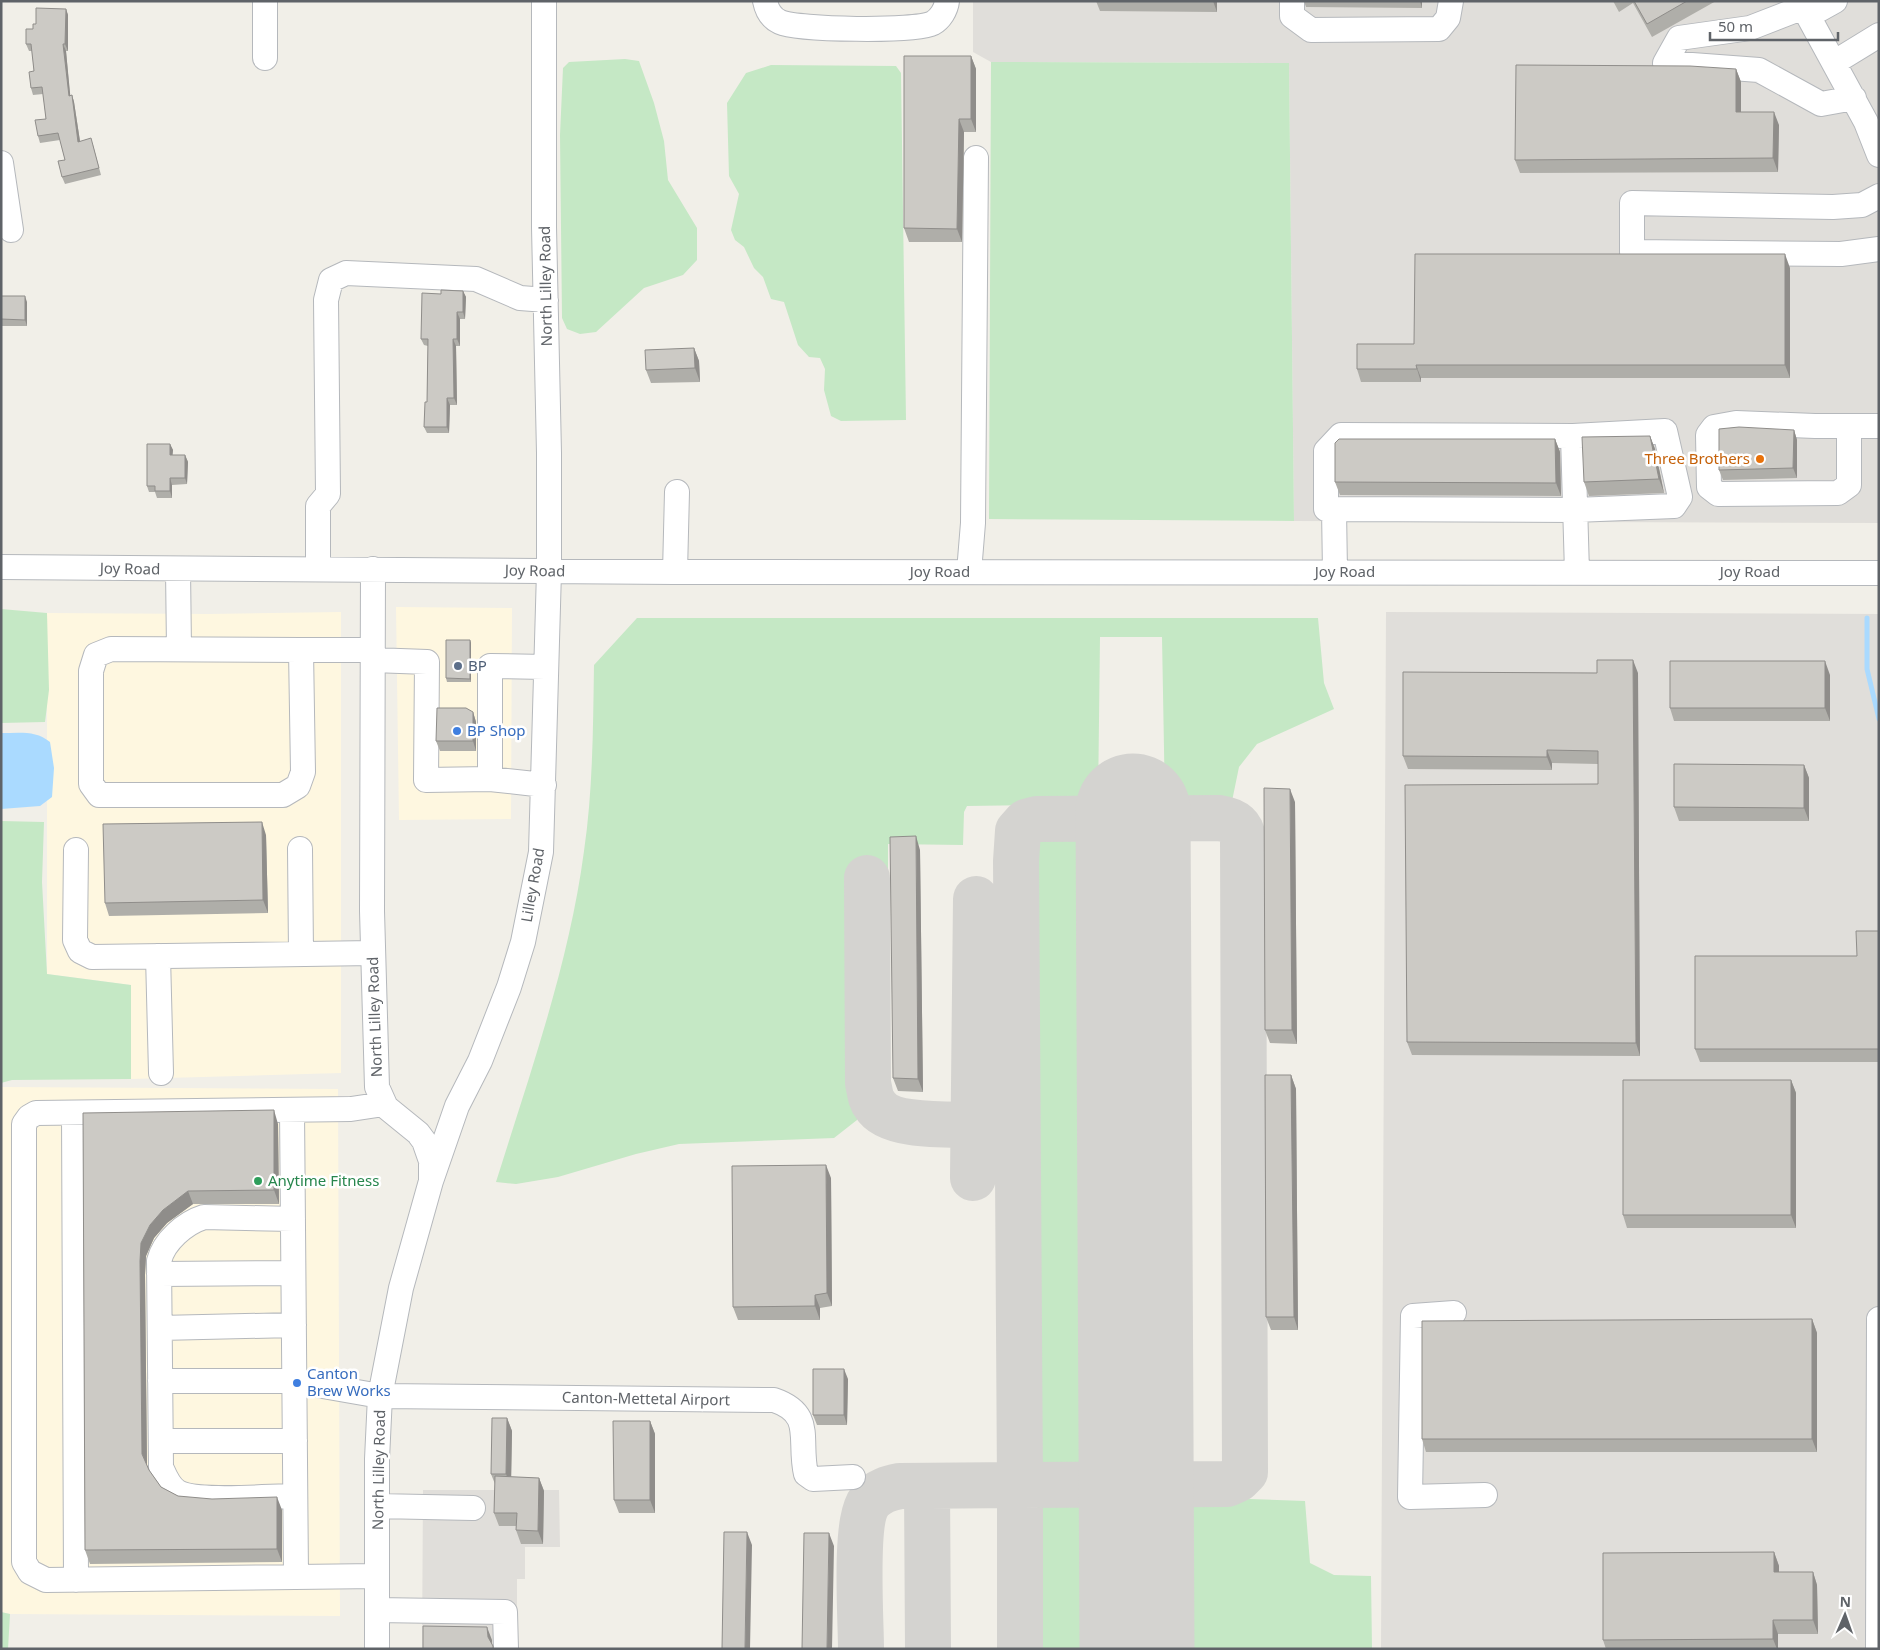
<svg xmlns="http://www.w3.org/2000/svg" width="1880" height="1650" viewBox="0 0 1880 1650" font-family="'Noto Sans',sans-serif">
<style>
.commercial{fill:#fef7e0}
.industrial{fill:#e0deda}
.green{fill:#c5e8c5}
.water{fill:#aadaff}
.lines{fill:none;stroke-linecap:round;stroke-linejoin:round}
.stream{stroke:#aadaff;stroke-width:5}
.taxiway{stroke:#d4d3d0;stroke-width:46}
.runway{stroke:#d4d3d0;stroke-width:115}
.minor-casing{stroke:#b5b8bc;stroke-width:26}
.minor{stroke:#fff;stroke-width:24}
.wall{fill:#afaea9}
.shaded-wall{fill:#8f8d8a}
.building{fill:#cccac5;stroke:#8f8d8a}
.food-dot{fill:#e8710a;stroke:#fff;stroke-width:2}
.service-dot{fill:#5c6f8a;stroke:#fff;stroke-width:2}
.shop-dot{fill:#3f7fe0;stroke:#fff;stroke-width:2}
.leisure-dot{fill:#2e9e5b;stroke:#fff;stroke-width:2}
.labels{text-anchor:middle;stroke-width:5;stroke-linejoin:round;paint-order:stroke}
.street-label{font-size:15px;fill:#5f6368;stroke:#fff}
.food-label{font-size:15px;fill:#c56008;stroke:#fff;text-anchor:end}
.service-label{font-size:15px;fill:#4e5e75;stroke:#fff;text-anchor:start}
.shop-label{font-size:15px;fill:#366cbe;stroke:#fff;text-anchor:start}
.leisure-label{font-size:15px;fill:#27864d;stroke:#fff;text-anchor:start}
</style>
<rect width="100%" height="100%" fill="#f1efe8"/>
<path class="commercial" d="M396,607L512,608L511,819L399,820Z
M341,612V1073L131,1079V985L47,974V613L209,614Z
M1,1087L338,1089L340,1616L10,1614L1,1612Z"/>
<path class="industrial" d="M973,1H1879V523L1294,521L1289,63L991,62L973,52Z
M1386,612L1879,614V1649H1381Z
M423,1490H559L560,1547H525V1579H517V1649H422Z"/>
<path class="green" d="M625,59L639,61L654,103L664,141L668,180L697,228V260L683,275L644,288L596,332L580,334L567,329L562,318L560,135L563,68L569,62Z
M991,62L1289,63L1294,521L989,519Z
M771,65L896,66L901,73L906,420L841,421L831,416L824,390L825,369L820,358L809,357L798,345L784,302L771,299L763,277L754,268L744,247L735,240L731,230L739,194L729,176L727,103L746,73Z
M1,609L47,613L49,690L45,722L1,723Z
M637,618H1318L1324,683L1334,709L1257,744L1239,767L1231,806L1165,805L1162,637H1100L1098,804L967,806L964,812L963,845L888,844V871H857L855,881L857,1100L862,1111L857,1120L834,1138L679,1144L636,1154L558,1177L516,1184L496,1182C530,1073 569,964 584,851C593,790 593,727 594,665Z
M1,821L44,822L42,882L47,974L131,985V1079L12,1080L1,1083Z
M1066,833L1089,836L1099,852L1102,1447L1099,1463L1076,1468L1038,1464L1030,1417L1029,866L1032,850L1037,840Z
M1078,1497L1103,1500L1104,1503V1649H1031L1030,1544L1037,1507L1039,1503Z
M1192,1497L1305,1501L1310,1563L1334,1575L1371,1576L1372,1649H1169L1167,1503Z
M1,1612L10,1614L8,1649H1Z"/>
<path class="water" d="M1,733C19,733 36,730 50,742L54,768L52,797L40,806L1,809Z"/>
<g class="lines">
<path class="stream" d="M1867,618V669L1879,719"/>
<path class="taxiway" d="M1219,818C1232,820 1241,824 1243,838L1245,1472L1238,1479L1227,1484L1020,1485L1016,861L1018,831L1026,822L1037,819Z
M867,878L868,1083C870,1091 870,1099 875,1105C889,1128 950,1124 974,1125
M973,1178L976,899
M927,1486L928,1649
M861,1649C861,1619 854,1521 870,1501C878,1491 889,1488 900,1486L1020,1485V1649"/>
<path class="runway" d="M1133,811L1137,1649"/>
<defs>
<path id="minor" d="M765,1C767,11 771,18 780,22C798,30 915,32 933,23C940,19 946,10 947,1
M1292,1V16L1311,30L1439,29L1448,18L1451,1
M1800,1L1866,122L1879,155
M1804,7L1750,28L1679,38L1665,63L1759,70L1821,104L1854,98
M1808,16L1835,1
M265,58V1
M1835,62L1879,35
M1,163L11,230
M1879,196L1862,205L1833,207L1632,203V252L1841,254L1879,249
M1849,426V485L1838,493L1718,494L1709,487L1708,435L1714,427L1736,423L1815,426H1879
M1334,509L1575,510L1674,506L1680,497L1665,431L1573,436
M1,567L675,572L1879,573
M318,569V506L328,494L326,300L331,280L346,273L476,279L520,298L546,300
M373,569L372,911L377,1087L386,1107L418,1133L424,1141L431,1161V1181L401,1288L380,1396L377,1459V1649
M178,570L179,649
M675,572L677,492
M969,572L973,523L976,158
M1335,572L1334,509H1326V451L1341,435L1573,436L1577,572
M301,650L111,649L96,655L91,671V784L99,795H283L298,786L303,772L301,650H373
M373,660L427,662L426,780L490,779V666L545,667
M490,779L544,785
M300,849L301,954
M76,850L75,940L80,951L92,957L373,953
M158,956L161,1073
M292,1110L296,1577
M74,1113L76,1580
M431,1181L457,1106L480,1061L509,987L523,942L541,852L549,571V453L544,227V1
M293,1219L204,1217C185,1223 164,1241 159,1261L161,1467C165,1476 169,1487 178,1492C198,1503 270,1496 295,1496
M159,1274L293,1273
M1454,1313L1413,1316L1410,1497L1485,1495
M160,1328L294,1325
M160,1381H294L380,1396L774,1400C815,1414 798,1440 806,1474L813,1479L853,1477
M161,1441H295
M377,1506L473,1508
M377,1576L46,1580L30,1572L24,1562V1124L29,1117L36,1113L351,1109L384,1104
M377,1610L505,1612L506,1649
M1878,1649L1879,1319"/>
</defs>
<use href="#minor" class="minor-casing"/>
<use href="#minor" class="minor"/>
</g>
<path class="wall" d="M1096,1H1217V12L1100,11Z
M1304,1H1422V8L1306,7Z
M1613,1H1716L1652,37L1633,3L1619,12Z
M66,9L68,15V51H66L70,96L72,95L74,102L80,141L93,145L101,175L65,184L62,177L65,160L60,140L40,143L38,136L46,119L43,94L33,95L31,88L34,71L32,51H29L26,44L36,24Z
M971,56L976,69V132H964L962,242H909L904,228Z
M1736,69L1741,82V112L1779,125L1778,172L1520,173L1515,160Z
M1790,268V378H1421V382H1361L1357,369L1414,344Z
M463,291L466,297L465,319H460V346H456L457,405H450L449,433H427L424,427L427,402L428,346L424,345L421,339Z
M1,296L27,302V326H1Z
M694,348L699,361L700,382L651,383L646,370Z
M1794,430L1797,440V478L1723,480L1719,470Z
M1650,436L1655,449L1664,493L1589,496L1584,482Z
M1555,439L1560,452L1561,496L1340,495L1335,482Z
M170,444L173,450L172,455H185L188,462L187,484L172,485V498H157L155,492H149L147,486Z
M470,640L471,643V682H447L446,678Z
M1638,673L1640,1056L1412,1055L1407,1042L1598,784V764L1552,763V770L1408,769L1403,756Z
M1830,675V721H1674L1670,708Z
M473,712L476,722V751H440L436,741Z
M1804,765L1809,778V821H1679L1674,807Z
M1295,802L1297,1044L1270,1043L1265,1030Z
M266,835L268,913L109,916L105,903Z
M920,850L923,1092L898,1091L893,1078Z
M1879,931V1062H1700L1695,1049L1857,956Z
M1291,1075L1296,1089L1298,1330H1271L1266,1317Z
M1791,1080L1796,1093V1228H1627L1623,1215Z
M83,1113L278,1124L279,1204H193L167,1223L154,1238L146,1256L145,1275L147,1467L149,1470L161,1487L178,1496L282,1510V1562L90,1564L85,1550Z
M831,1178L832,1306L820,1308V1320H738L733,1307Z
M1812,1319L1817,1333V1452H1426L1422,1439Z
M848,1379L847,1425H817L813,1415Z
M507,1418L512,1431L511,1477L539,1478L544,1491L543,1544H521L516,1530V1526H499L494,1513L495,1484L491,1474Z
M650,1421L655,1434V1513H619L614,1500Z
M1774,1552L1779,1566V1572H1813L1817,1585L1818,1634H1778V1649H1606L1603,1640Z"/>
<path class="shaded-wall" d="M1213,1H1217V12Z
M1420,1H1422V8Z
M66,9L68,15V51L65,44Z
M63,44L66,51L71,103L69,96Z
M971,56L976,69V132L971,119Z
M1736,69L1741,82V125L1736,112Z
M72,95L74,102L81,148L78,142Z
M1774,112L1779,125L1778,172L1773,158Z
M959,119L964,132L962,242L957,229Z
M1785,254L1790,268V378L1785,365Z
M463,291L466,297L465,319L463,312Z
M25,296L27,302V326L25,320Z
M457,312L460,319V346L457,339Z
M453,339L456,346L457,405L454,398Z
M694,348L699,361L700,382L695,368Z
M1416,365L1421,378V382L1417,369Z
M447,398L450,405L449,433L447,427Z
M1794,430L1797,440V478L1793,468Z
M1650,436L1655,449L1664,493L1659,479Z
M1555,439L1560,452L1561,496L1556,483Z
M170,444L173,450L172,462L170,455Z
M185,455L188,462L187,484L185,478Z
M170,478L172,485V498L170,491Z
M470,640L471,643V682L470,679Z
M1633,660L1638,673L1640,1056L1636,1043Z
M1825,661L1830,675V721L1825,708Z
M473,712L476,722V751L473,741Z
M1547,750L1552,763V770L1547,757Z
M1804,765L1809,778V821L1804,808Z
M1290,789L1295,802L1297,1044L1292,1030Z
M262,822L266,835L268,913L263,900Z
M916,836L920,850L923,1092L918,1079Z
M1291,1075L1296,1089L1298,1330L1294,1317Z
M1791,1080L1796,1093V1228L1791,1215Z
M274,1110L278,1124L279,1204L274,1190Z
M826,1165L831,1178L832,1306L827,1293Z
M188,1191L193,1204L167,1223L154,1238L146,1256L145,1275L147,1467L142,1454L140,1261L141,1243L150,1225L163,1210Z
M815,1295L820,1308V1320L815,1306Z
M1812,1319L1817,1333V1452L1812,1439Z
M844,1369L848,1379L847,1425L844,1415Z
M507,1418L512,1431L511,1488L506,1474Z
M650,1421L655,1434V1513L650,1500Z
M539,1478L544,1491L543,1544L538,1531Z
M277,1497L282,1510V1562L277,1549Z
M747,1532L752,1545L750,1649H745Z
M829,1533L834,1546L832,1649H827Z
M1774,1552L1779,1566V1585L1774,1572Z
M1813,1572L1817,1585L1818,1634L1813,1620Z
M1773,1620L1778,1634V1649H1777L1773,1639Z
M487,1627L492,1640V1649L488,1637Z"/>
<path class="building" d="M1634,1H1687L1647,24Z
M36,8L66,9L65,44H63L69,96L72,95L78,142L91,138L99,168L62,177L58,161L65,160L58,133L38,136L35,120L46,119L42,87L31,88L29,72L34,71L31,44H26V29H33V24H36Z
M904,56H971V119H959L957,229L904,228Z
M1516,65L1690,66L1736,69V112H1774L1773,158L1515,160Z
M1415,254H1785V365H1416L1417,369H1357V344H1414Z
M441,290L463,291V312H457V339H453L454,398H447V427H424L425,402H427L428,339H421L422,293L441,294Z
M1,296H25V320L1,319Z
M694,348L695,368L646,370L645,350Z
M1739,427L1794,430L1793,468L1719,470V429Z
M1650,436L1659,479L1584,482L1582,437Z
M1339,439H1555L1556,483L1335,482V443Z
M147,444H170V455H185V478H170V491H155V486H147Z
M446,640H470V679L446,678Z
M1597,660H1633L1636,1043L1407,1042L1405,785L1598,784V751L1547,750V757L1403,756V672L1597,673Z
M1670,661H1825V708H1670Z
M437,708H466L473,712V741H436Z
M1674,764L1804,765V808L1674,807Z
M1264,788L1290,789L1292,1030H1265Z
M262,822L263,900L105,903L103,824Z
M916,836L918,1079L893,1078L890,837Z
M1856,931H1879V1049H1695V956H1857Z
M1265,1075H1291L1294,1317H1266Z
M1623,1080H1791V1215H1623Z
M274,1110V1190L188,1191L163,1210L150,1225L141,1243L140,1261L142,1454L149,1470L161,1487L178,1496L212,1499L277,1497V1549L85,1550L83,1113Z
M826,1165L827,1293L815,1295V1306L733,1307L732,1166Z
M1812,1319V1439H1422V1321Z
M813,1369H844V1415H813Z
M492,1418H507L506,1474H491Z
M613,1421H650V1500H614Z
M495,1476L539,1478L538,1531L516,1530L517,1513H494Z
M724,1532H747L745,1649H722Z
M804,1533H829L827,1649H802Z
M1774,1552V1572H1813V1620H1773V1639L1603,1640V1553Z
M423,1626L487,1627L488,1637L493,1646V1649H423Z"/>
<circle class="food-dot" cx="1760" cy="459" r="5"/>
<circle class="service-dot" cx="458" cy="666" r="5"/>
<g class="shop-dot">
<circle cx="457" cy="731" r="5"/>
<circle cx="297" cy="1383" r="5"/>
</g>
<circle class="leisure-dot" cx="258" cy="1181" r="5"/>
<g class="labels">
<g class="street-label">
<text transform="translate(546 286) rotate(-91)" y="5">North Lilley Road</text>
<text transform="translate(130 569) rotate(1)" y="5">Joy Road</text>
<text transform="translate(535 571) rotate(1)" y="5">Joy Road</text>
<text x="940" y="577">Joy Road</text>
<text x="1345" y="577">Joy Road</text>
<text x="1750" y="577">Joy Road</text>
<text transform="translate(533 885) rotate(-80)" y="5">Lilley Road</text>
<text transform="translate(375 1017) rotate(-92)" y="5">North Lilley Road</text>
<text transform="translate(646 1399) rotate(1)" y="5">Canton-Mettetal Airport</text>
<text transform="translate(379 1470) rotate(-89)" y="5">North Lilley Road</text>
</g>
<g class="food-label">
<text x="1750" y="464">Three Brothers</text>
</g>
<g class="service-label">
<text x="468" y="671">BP</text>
</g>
<g class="shop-label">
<text x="467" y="736">BP Shop</text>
<text x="307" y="1379">Canton<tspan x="307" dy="17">Brew Works</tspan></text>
</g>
<g class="leisure-label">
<text x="268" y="1186">Anytime Fitness</text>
</g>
</g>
<rect width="1880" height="1650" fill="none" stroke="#5f6368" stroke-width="5"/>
<g transform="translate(1845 1615) rotate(2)" stroke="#ffffff" stroke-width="4" paint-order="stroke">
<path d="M0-4L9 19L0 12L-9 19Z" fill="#5f6368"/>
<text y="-8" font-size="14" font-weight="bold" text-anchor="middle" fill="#5f6368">N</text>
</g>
<path d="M1710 32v8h128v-8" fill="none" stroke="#5f6368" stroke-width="2.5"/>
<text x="1718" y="32" font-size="15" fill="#5f6368" stroke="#ffffff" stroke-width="4" paint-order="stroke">50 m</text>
</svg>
